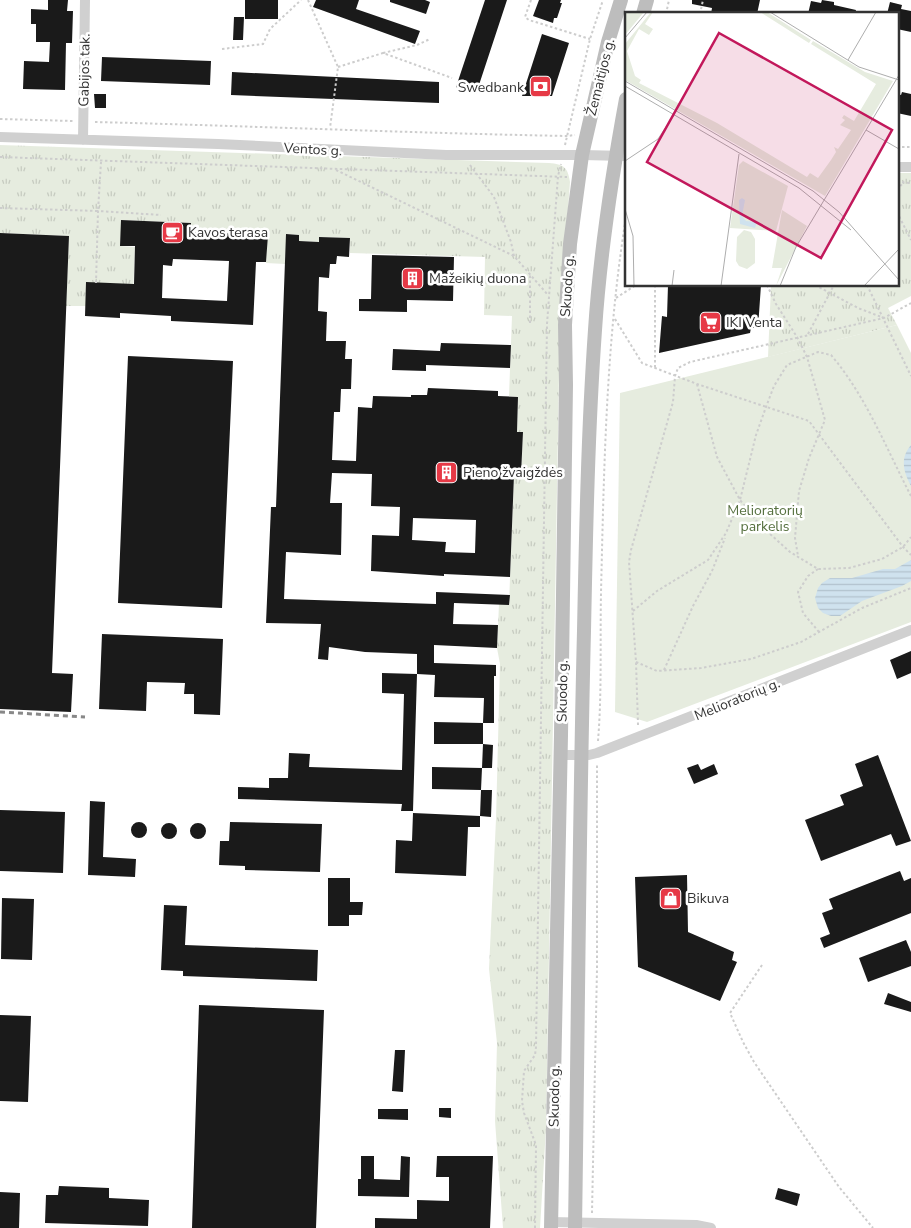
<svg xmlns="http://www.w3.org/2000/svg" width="911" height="1228" viewBox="0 0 911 1228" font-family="'Nunito Sans',sans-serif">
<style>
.grass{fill:url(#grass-tufts)}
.park{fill:#e6ecdf}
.water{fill:url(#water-rules)}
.building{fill:#1a1a1a;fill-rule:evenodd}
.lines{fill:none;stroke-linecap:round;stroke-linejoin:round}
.path{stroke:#cdcdcd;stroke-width:2;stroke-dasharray:2.5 2.5;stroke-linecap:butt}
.street{stroke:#d0d0d0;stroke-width:10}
.secondary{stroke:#bdbdbd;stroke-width:14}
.rail{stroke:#888;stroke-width:3;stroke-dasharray:5 4;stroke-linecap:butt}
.labels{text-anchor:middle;stroke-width:5;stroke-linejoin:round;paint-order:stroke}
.street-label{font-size:14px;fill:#333;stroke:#fff}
.poi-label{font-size:14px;fill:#333;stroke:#fff;text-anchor:start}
.park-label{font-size:14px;fill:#56703f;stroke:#fff}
.inset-road{fill:none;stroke:#adadad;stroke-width:1}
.view{fill:#c2185b;fill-opacity:0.15;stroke:#c2185b;stroke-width:2.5}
.inset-edge{fill:none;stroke:#333;stroke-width:2.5}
</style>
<defs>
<pattern id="grass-tufts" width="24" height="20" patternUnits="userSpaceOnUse" patternTransform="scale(1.25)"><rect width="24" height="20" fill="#e6ecdf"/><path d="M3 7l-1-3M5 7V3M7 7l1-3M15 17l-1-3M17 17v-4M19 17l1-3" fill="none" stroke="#c6cbc0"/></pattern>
<pattern id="water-rules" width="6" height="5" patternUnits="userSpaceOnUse" patternTransform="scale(1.25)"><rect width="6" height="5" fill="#cfe2ee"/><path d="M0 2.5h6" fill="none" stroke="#b2c2cd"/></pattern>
</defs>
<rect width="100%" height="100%" fill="#fff"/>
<path class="grass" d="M0,145L549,163C564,164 568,168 570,182L560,317L546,1128L540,1228H503L495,1121L497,1043L489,969L496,819L500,664L497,648L499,604H509L514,475L521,474L523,432H517L518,397L509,396L512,316L484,315L485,257L350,253V238L320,237L319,242L299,241V235L287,234L285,264L266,263L267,235L191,232V223L122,220L120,246L135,247L133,297L85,306H66L69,236L0,233Z
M897,173H911V296L888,308L897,325L768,357L771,285H897Z"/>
<path class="park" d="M897,325L911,353V622L647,722L615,712L620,393Z"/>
<path class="water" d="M911,445V486C903,471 900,458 911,445Z
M911,560V581L902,586L862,601L840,616H831L823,613L818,608L815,598L818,588L822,583L830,578H852L883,569H895Z"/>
<path class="building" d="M48,0H68L67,11H73L72,43H66L65,90L23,89L24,61L49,62L50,42H36V24H31V9L48,10Z
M245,0H278V19H245Z
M316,0H359L356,9L420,31L415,44L313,7Z
M390,0H425L430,2L426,14L390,2Z
M485,0H507L476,94L456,87Z
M539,0H561L560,3H562L557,18H554L553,23L533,16Z
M692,0H760L757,14H711L712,8L692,4Z
M822,0L834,2V5L856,10L855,14H808L811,1L821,3Z
M890,2L902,5L901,9L911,11V32L897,29V14H887Z
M234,17H244L243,40H233Z
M542,34L569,43L552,96H522Z
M102,57L211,61L210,85L101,81Z
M232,72L439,82V103L231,95Z
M902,92L911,94V116L897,113V94L901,95Z
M94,94H106V108H95Z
M121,220L191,223V232L268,235L266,262H256L253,325L171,321V316L120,313V318L85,316L86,282L134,284L135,246H120ZM173,259L229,261L227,301L162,298L163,265L172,266Z
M0,233L69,236L52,673L73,674L71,712L0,709Z
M286,234L299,235V241L319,242V237L350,238L349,257L337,256L336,264H330L329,278L319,277L318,311L327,312L326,341H346L345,359H352L351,389H341L340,412H334L332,460L356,461L358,407L372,408L373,396L411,397V395H427L428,388L498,391V396L518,397L517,432H523L521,475H514L510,577L444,574V576L371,571L372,535L399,536L400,507L371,506L372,474L332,473L330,503H342L341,555L286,552L284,599L436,604V592L510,595L509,605L454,603L453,624L498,625L497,648L434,645V663L496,665V676H494V723H483L484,698L434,697L435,675L417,674V654L365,652L329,647L328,660L318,659L321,624L266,623L271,507H276ZM413,518L476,520L475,553L445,552L446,542L412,540Z
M372,255L454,257L453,301L407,300V312L359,311V299H371Z
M668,285H761L758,328H751L750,333L659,353L662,316L667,317Z
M441,343L511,345L510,368L426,365V371L392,370L393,349L440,351Z
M128,356L233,361L222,608L118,603Z
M102,634L223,639L220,715L194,714V694H184L185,683L147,682L146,711L99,709Z
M911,651V673L897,679L890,660Z
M382,673L417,674L413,811H401L402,804L238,799V787L269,788V778H288L289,753L310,754L309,767L402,770L404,694L382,693Z
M434,722L483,723V744H434Z
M483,744L493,745L492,768H482Z
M878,755L911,841L896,846L891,834L821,861L805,820L844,805L840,795L863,786L855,764Z
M698,764L701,770L714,764L718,774L694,784L687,768Z
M432,767L482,768L481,790L432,789Z
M481,790H492L491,817L480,816Z
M90,801L105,802L103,857L136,859L135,877L88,875Z
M0,810L65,812L63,873L0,871Z
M413,813L480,816V827H468L466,876L395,873L396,840L412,841Z
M230,822L322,824L320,872L245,870V866L219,865L220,841H229Z
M131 830a8 8 0 1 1 16 0a8 8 0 1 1-16 0Z
M161 831a8 8 0 1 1 16 0a8 8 0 1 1-16 0Z
M190 831a8 8 0 1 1 16 0a8 8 0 1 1-16 0Z
M900,871L904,881L911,878V913L824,948L820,938L830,934L822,913L833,909L829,899Z
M687,875L688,932L734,952L732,960L737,962L720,1001L638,967L635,877Z
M328,878H350V902H363L362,915H349V926H328Z
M2,898L34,899L32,960L1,959Z
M164,905L187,906L185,945L318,950L317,981L183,976V971L161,970Z
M906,940L911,952V966L868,982L859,958Z
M888,993L911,1002V1012L884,1004Z
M199,1005L324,1010L316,1228H192Z
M0,1015L31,1016L28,1102L0,1101Z
M395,1050H405L403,1092L392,1091Z
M439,1108H451V1118L439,1117Z
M378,1109H408V1120L378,1119Z
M361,1156H374V1179L400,1180L401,1156L410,1157L409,1197L358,1196V1179H361Z
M437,1156H493L490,1228H375V1218L417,1219V1200L449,1201V1177H436Z
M59,1186L109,1188V1198L149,1200L148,1226L45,1223L46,1195H58Z
M778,1188L800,1194L797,1206L775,1199Z
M0,1192L20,1193L19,1228H0Z"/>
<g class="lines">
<path class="path" d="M308,0L338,67L330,128
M531,0L525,17L529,20L590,39
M666,14L669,0
M700,14L703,0
M222,49L263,44L270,29L301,0
M383,53L417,45L430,39
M338,67L383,53L452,78
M0,119L73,121
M95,122C252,126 409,133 567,136L575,135
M565,145L590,39L603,0
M897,147H911
M0,157L567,177
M470,165L494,197L511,242L514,256
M336,170L514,256L548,295
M897,182L911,183
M897,190L903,183
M0,208L98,211L101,162
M897,212L911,240
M96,283L98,211L161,215
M655,285V368
M767,285L776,304L797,337L807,357L825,420L809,458L799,491L795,538L798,556
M815,285L858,308L884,318
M867,285L911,376
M616,298L636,285
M615,319L642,363L697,384L809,421L903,547L911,555
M530,323V275
M808,334L834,285
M697,384L717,457L740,500L759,524L790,552L818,569L849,568L882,559L903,547L911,537
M818,569L808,576L798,592L803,613L819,632
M633,611L657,591L708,560L726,533L740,500L756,435L766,407L774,386L787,365L818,352L831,355C866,396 886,448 911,496
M636,662L657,671L701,668L751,659L801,642L862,608L911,588
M664,670L693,606L712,571L725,538
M638,725L636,662L629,562L631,550L673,402L675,376L678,368L690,362L884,318L911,303
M598,741C602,692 600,642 601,593C604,468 606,341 626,217
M762,965L730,1013L743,1042L754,1062L839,1187L873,1228
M592,1213L597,969V763
M535,1228L536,1145L524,1113L522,1101L524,1071L535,1055L536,1047L547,324L558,176L561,164"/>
<path class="street" d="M0,137L218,144L446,155H582L626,156
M83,140L85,0
M897,167H911
M561,755H589L597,753L911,630
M551,1222L696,1225L711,1228"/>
<path class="secondary" d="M643,14L647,0
M551,1228L561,735L566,385L565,325L570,244L582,155L608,42L621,0
M575,1228C578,1029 579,830 584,631C586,531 588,430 595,330C600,253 612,175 626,99"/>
<path class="rail" d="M0,712L85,717"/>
</g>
<defs>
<symbol id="bank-square" viewBox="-11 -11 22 22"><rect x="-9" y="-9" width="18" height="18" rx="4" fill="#e63946" stroke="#fff"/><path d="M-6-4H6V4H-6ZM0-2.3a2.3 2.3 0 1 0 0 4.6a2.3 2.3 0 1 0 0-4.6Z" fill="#fff"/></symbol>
<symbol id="cafe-square" viewBox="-11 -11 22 22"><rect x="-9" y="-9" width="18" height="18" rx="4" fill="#e63946" stroke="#fff"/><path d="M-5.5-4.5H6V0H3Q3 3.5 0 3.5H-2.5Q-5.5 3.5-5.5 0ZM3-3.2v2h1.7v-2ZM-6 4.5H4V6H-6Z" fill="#fff"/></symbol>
<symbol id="building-square" viewBox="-11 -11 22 22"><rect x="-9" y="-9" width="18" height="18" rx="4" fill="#e63946" stroke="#fff"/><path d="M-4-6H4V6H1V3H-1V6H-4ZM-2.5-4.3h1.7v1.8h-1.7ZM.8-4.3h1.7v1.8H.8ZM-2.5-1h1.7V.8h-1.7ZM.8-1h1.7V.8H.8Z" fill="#fff"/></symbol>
<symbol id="supermarket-square" viewBox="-11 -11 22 22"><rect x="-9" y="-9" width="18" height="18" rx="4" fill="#e63946" stroke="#fff"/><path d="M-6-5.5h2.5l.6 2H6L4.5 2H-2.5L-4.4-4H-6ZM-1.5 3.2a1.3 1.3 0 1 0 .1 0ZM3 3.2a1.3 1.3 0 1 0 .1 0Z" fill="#fff"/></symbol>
<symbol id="shop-square" viewBox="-11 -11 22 22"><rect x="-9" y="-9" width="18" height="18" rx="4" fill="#e63946" stroke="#fff"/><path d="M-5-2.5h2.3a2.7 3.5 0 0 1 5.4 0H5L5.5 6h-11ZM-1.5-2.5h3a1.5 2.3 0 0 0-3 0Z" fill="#fff"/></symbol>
</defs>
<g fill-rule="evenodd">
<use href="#bank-square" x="528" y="74" width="25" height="25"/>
<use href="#cafe-square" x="160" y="220" width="25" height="25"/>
<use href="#building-square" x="400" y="266" width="25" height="25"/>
<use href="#supermarket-square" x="698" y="310" width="25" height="25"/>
<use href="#building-square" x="434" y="460" width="25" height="25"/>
<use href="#shop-square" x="658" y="886" width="25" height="25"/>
</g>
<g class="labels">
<g class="street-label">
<text transform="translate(84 70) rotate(-89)" y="5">Gabijos tak.</text>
<text transform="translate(600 77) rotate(-76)" y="5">Žemaitijos g.</text>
<text transform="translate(313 149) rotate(3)" y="5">Ventos g.</text>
<text transform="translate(567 286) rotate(-86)" y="5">Skuodo g.</text>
<text transform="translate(562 691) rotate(-89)" y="5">Skuodo g.</text>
<text transform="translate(737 699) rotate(-22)" y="5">Melioratorių g.</text>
<text transform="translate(554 1096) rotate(-89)" y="5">Skuodo g.</text>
</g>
<g class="poi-label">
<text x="524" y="92" text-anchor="end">Swedbank</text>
<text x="188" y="237">Kavos terasa</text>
<text x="429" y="283">Mažeikių duona</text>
<text x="726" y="327">IKI Venta</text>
<text x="463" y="477">Pieno žvaigždės</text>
<text x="687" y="903">Bikuva</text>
</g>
<g class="park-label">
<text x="765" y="515">Melioratorių<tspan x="765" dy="16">parkelis</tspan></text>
</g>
</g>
<g transform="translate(625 12)">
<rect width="274" height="274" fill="#fff"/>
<path d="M0,0H19L0,23ZM26,0H28L20,12L28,17L24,23L14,17L2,39L10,64L16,68L14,71L92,111L182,165L185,161L193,166L206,148L211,140L209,135L213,137L226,118L215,113L220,108L217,106L219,103L229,109L251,72L186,32L188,29L240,60L268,69L200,184L0,68V32ZM135,0H142L186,28L184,31ZM157,198L182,214L151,274L157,256H147Z" fill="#e6ecdf"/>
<path d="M118,149L163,174L151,219L105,216L114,153ZM119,218L126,220L130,227V251L122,257L114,254L111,249L112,225Z" fill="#e6ecdf"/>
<path d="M117,186L120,188L117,204L121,209L132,210L130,216L115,212L114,188Z" fill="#cfe2ee"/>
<path class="inset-road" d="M145,0L234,55L274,68M0,26L22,0M223,48L251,0M0,69L188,179L214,200L274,268M0,74L174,176L226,218M241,118L274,137M0,149L33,127L49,103M0,197L8,224L9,274M47,274L49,258M96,274L114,142M155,274L171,235L274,63M239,274L274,237"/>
<path class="view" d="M94,21L267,118L196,246L22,150Z"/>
<rect width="274" height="274" class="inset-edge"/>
</g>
</svg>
